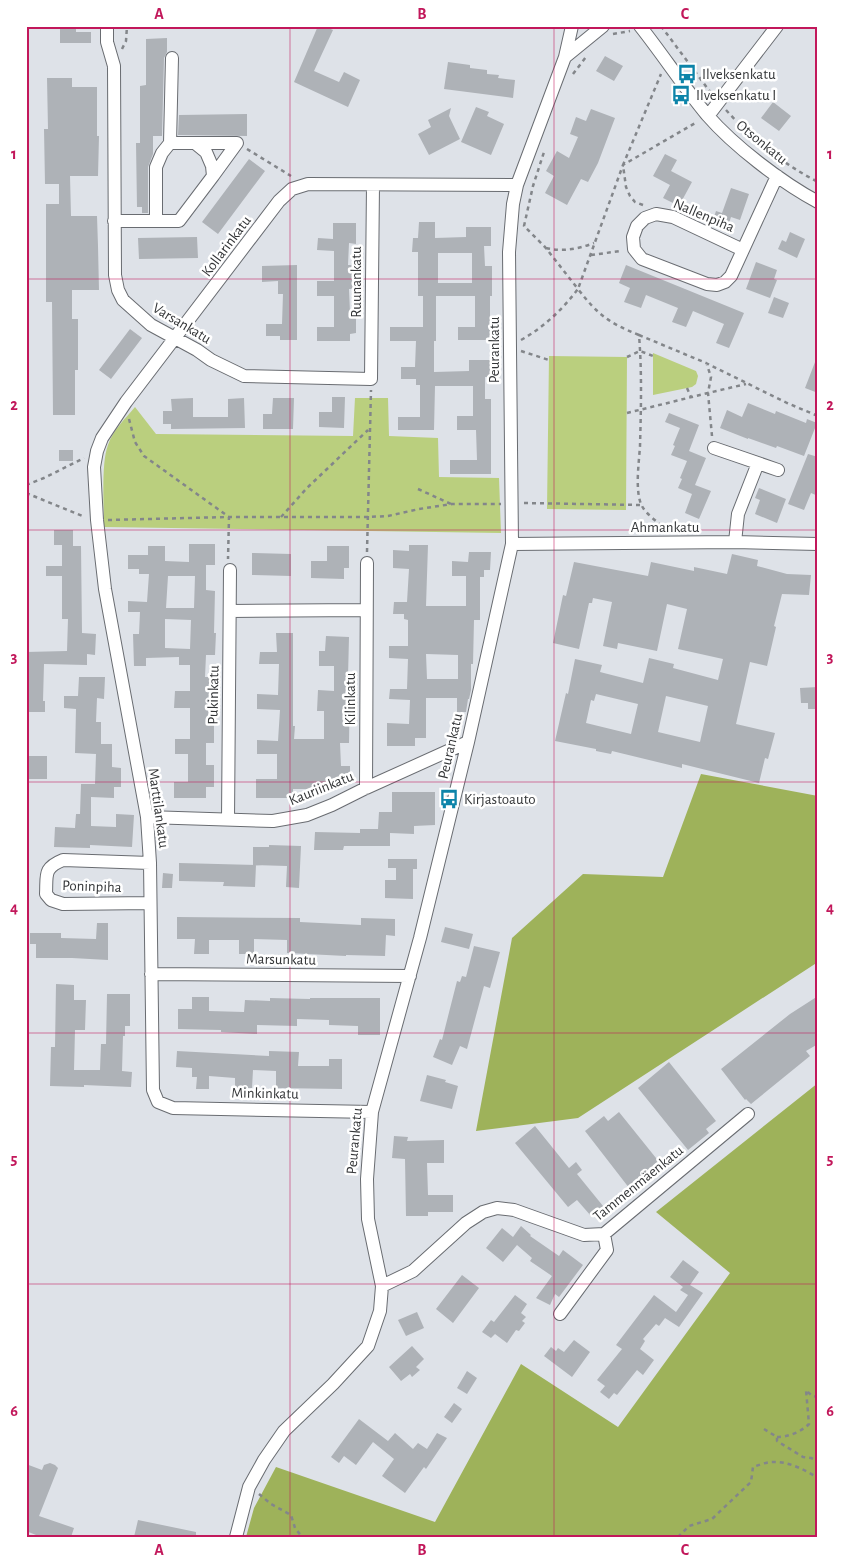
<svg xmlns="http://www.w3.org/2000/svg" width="844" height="1563" viewBox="0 0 844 1563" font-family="'Alegreya Sans',sans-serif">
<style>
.green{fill:#bacf7e}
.forest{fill:#9eb25a}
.building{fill:#aeb2b7;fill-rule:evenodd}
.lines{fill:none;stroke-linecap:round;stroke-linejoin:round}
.minor-casing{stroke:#696c71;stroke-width:14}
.path{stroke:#83868a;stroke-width:2.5;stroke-dasharray:4 4;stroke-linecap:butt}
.minor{stroke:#fff;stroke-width:12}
.grid{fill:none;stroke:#c2185b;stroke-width:1;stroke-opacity:0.55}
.labels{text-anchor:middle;stroke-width:5;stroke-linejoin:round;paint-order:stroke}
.poi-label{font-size:15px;fill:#343638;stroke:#fff;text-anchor:start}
.street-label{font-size:15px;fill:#343638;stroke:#fff}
.neatline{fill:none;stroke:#c2185b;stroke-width:2}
.grid-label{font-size:16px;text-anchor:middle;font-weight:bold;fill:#c2185b}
</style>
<rect width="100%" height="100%" fill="#dee2e8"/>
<path class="green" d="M653,353L696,371L698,376L696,384L692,387L653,395Z
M549,356L627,357L626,510L547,509Z
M355,398H388L389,436L438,438L439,477L499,478L501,533L104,527C104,506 101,463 108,445C113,430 125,419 135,407L156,434L353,436Z"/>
<path class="forest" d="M701,774L818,796V962L578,1118L476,1131L512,938L583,874L663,877Z
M818,1083V1537H246L254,1508L276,1467L435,1522L521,1364L618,1427L730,1273L656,1212Z"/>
<path class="building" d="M60,26H76V32H91V43H60Z
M318,26H324L333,30L314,71L339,82L344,72L360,80L348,107L294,82Z
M167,38V52L164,58L162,136H153V154L148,167V213H142V207H137L136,143H140V86L146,85V39Z
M605,56L623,66L614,81L596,71Z
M448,62L470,65V68L487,70V74L499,75L498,78L515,80L513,98L444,89Z
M47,78H72V87H97V136H99L98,176H70L71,216H97L98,246L99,290H72V319H78V370H75V415H53L52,302H46V204H59V184H45L44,129H48Z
M773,102L791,116L779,131L761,118Z
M476,107L489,112L487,116L504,124L491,155L461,142Z
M451,108L449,116L460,139L429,155L418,134L431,127L428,120Z
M591,109L615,118L598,163L588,182L581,179L567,205L545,193L554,176L546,171L557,151L569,158L578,137L570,134L576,117L586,121Z
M247,114V136L178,135L179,115Z
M665,154L677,160L671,171L692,182L679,206L663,198L670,185L653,176Z
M249,159L265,171L218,234L202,222Z
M731,188L749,194L740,220L731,217L727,229L712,223L716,211L722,213Z
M419,222H435V238L466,237V227H491V246H484L485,266H492V296H490V340H458V327H475V296H436V341H434V372L469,371V360H491V377H485V399H491V474H450V460H477L476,430H457V416H473V386H435L434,430H398V417H420V385H416V379H401V367H415L416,341H390V327H423V296H418V252H412L413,238H418ZM438,253H472V283H438Z
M333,223H356V244L349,243L348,265H356V289H349L350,312H356V333L350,334V341H317V327H334V296H317V281H334V251L317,250L318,238L333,239Z
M790,232L805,239L797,258L778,249L782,240L786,242Z
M197,237L198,258L139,259L138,238Z
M756,262L777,270L774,279L777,280L770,298L746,289Z
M297,265V340H280V336H266V324H282L283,294H278V281L262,282V266Z
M626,265L744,313L729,348L716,343L724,324L693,311L686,327L672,322L678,308L646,295L641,308L624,302L630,288L619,283Z
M774,297L789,303L783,318L768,313Z
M130,329L142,338L111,379L99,370Z
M817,357H818V393L805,388Z
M332,397H345L344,428L319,427V412H332Z
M193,398V417H228V399L244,398L245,428L171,429V424H163V411H172L171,399Z
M273,398H294L293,429H263V414H272Z
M748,403L775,414L776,411L806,423L807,419L817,423L804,456L777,446L776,448L748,438V439L720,428L727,410L742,417Z
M669,413L699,425L689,451L706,458L695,485L711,491L699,519L685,513L692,494L678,488L682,479L680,478L687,461L671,455L675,446L673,445L680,428L665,422Z
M59,450H73V461H59Z
M808,454L818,457V496L811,493L804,510L788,504Z
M759,488L786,499L777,523L755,514L760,500L755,498Z
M54,530H73V546H81L82,633L96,634L95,655L87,654V665L44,664L43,701H45V712H26V652L67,651L68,619H62V576H46V566H62V545H54Z
M189,544H215V565H206V590L215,591L214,633H216L215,655H206L205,677H214V743H206V765H214V787H206V798H174V782H188V754H175V739H190V708H174L175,691H190V665H179V657L146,658V666H134L133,634H139L140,612H128V601L147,602L149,574H139V569H128V555H148V546H165V561L189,562ZM168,576H195L194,608H166ZM165,619L191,620L190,649L165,648Z
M409,545H428L426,606H466V576H452V561L468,562L469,552H491L490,570H484V577H480V620H474L473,664H471V690L469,699H468L466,712H457V698H426V738H415V746H387V723L409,724L410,700L389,699L390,689H407L408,659L389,658V646H408V620L404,619V614H393L394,602H407L409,569L393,568V550L409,551ZM426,654L458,655V679H427Z
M327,546H349V568H344V579L311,578V561H327Z
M252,553L291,554V576L252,575Z
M732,554L758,560L757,566L787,574L811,575L809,595L782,594L774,626L776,627L767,666L750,662L736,724L775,733L768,759L765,758L759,783L682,764V768L612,751L611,754L596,751V749L555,741L566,693L568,694L575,659L602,665L600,672L643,683L649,658L674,664L673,668L718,680L723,659L678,649L687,609L667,604L657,651L618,643L617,649L603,646L612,602L593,598L592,603H589L579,649L553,643L563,595L566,596L574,562L648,576L651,562L694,571V567L727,574ZM596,694L638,704L631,734L586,723L591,700L594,701ZM666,696L708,706L700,742L658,732Z
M276,633H293V726H295L294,739H324V711H317L318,690L334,691V666H319V651H325L326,636L349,637L348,677H350L349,743H340L341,766H350V783H339V789H293V798H256V779H277V754H257V740L278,741L280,710L257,709V694L278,695L279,664H259L260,652H277Z
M79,677H105L104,699L97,698L96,722H101V744H112V767L121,768V787H114V798L91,797V826L116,827V814L134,815L132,847L90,845V848L54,847L55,827L75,828L76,814H80L81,784H95L96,754L75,753L76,709L64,708V696H78Z
M818,687V709H808V703H801L800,688Z
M26,756H47V779H26Z
M392,792H435V825L414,826V834L390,833V846H344L343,850H314L315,832L360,833V829H378L379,812H392Z
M269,845L301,846L299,888L286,887L287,866L253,865V847H269Z
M388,859H417V869H413V899L385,898V880H396V868H388Z
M179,863L256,865L255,887L223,886L224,882L179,881Z
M163,873L173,874L172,888H162Z
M177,917L300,918V922L361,925V918L395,919V936L386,935L385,956L346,955V956L287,953V940L254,939V954H239V940H209V954H194L195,939H177Z
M97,923H108V960L72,958H36V944H30V933H61V938L96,939Z
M445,927L473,934L469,949L441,942Z
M474,946L500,952L490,988L484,986L467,1049L460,1046L452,1065L433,1057L440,1039L442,1040L457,981L460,982L462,976L466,977Z
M56,984L74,985V1000H86L85,1030H75L74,1070H100L101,1044H106L107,994H130V1026H125V1036H123L122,1071L132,1072L131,1087L84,1085V1087L50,1086L51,1047H55Z
M818,996V1044L806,1051L810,1056L751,1104L746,1099L745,1100L721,1069L790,1014Z
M192,997H209V1011L244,1012L245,1000L270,1001V998L310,999V998H380V1035H358V1026L329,1025V1020L297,1019V1026L257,1025V1034L221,1032V1030L178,1029V1009H192Z
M177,1051L269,1056V1051L299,1052L298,1066H329V1059H342V1089L276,1088V1071L253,1070L252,1088H235V1078L209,1076V1089H196L197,1077H192V1068L176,1067Z
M669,1062L716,1121L706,1129L709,1133L688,1150L638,1088Z
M427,1075L446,1080L445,1082L458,1086L452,1109L420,1101Z
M619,1112L660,1163L650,1172L654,1177L633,1193L585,1131L604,1116L608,1121Z
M535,1126L569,1168L576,1162L582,1170L577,1174L603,1206L591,1216L577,1200L568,1207L515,1143Z
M394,1136L408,1137L407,1141L444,1140V1163H427L428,1195H453V1212H428V1216H406L405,1159L392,1158Z
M521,1226L531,1235L530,1236L559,1256L563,1250L583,1265L559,1297L555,1294L550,1305L536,1298L552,1276L530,1261L532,1258L517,1245L503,1262L486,1248L502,1228L513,1237Z
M683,1260L699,1272L690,1285L703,1293L679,1327L665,1318L659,1326L656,1324L643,1339L645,1341L640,1349L654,1360L643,1375L637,1370L617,1395L614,1393L609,1399L600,1392L605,1386L597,1380L622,1349L616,1345L654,1295L676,1312L688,1295L680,1290L683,1287L670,1277Z
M462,1275L479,1288L453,1323L436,1309Z
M515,1295L527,1304L521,1313L526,1317L522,1321L525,1323L519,1331L516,1330L507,1343L495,1334L491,1338L482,1332L491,1320L494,1322Z
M417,1312L424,1328L406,1336L398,1320Z
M574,1340L590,1352L572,1377L544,1356L551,1347L556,1351L558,1348L564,1352Z
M412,1346L424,1359L416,1367L420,1370L412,1377L410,1374L401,1381L389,1367Z
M467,1371L477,1378L467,1394L457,1388Z
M454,1403L462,1409L452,1423L444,1417Z
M359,1419L388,1441L395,1433L413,1449L418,1443L427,1449L437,1433L447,1438L426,1469L424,1467L405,1493L382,1476L394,1459L373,1442L356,1465L344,1456L339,1463L331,1457Z
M50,1463L55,1465L58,1468L39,1516L74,1528L71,1537H41L26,1531V1464L42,1470L44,1465Z
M138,1520L196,1532V1537H134Z"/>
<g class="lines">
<defs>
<path id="minor" d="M107,26V42L114,66L115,275L118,290L123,300L151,325L197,350L211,360L244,376L371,379L373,185
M640,26C663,55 683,86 707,115C734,146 781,182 818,202
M565,57L603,26
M708,116L777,26
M170,143L172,58
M195,143H237L213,176
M114,221H179L213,176L212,166L206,152L195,143H170L162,153L156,167V221
M743,250L673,217L656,214L645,218L637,226L633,237L634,249L642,259L707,284L717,285L725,282L731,276L777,176
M714,448L778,470
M735,542L738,514L758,463
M512,544L735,542L818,544
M230,611L366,610
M366,788L367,563
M147,817L273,821L307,815L332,805L366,788L468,742
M228,820L230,570
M150,903L63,904L51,900L46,894C47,875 43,868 63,860L150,863
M151,974L410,976
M372,1112L173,1108L158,1102L153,1090L150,863L147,817L105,589L97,520L94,467L97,451L102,438L126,402L279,201L292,189L308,184L517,185
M382,1286L413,1271L466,1223L483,1212L497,1208L514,1210L584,1235L604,1234L748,1114
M560,1314L607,1250L604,1234
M236,1537L249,1487L264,1460L284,1431L333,1384L368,1346L380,1311L382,1286L368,1219L367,1179L372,1112L420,938L468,742L512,544L509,252L513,204L517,185L565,57L572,26"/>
</defs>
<use href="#minor" class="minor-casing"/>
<path class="path" d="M661,26L711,93
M613,34L630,31
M122,49L126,41L127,26
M573,74L586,57
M726,110C753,140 783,164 818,182
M247,149L291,176
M643,205L635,202L630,196L626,187L623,165L661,74
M546,248C563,252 578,249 594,243
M591,255L621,251
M639,335L706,363L787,403L818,416
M521,340C544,327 562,310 578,289L545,247L524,226L533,186L544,152
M521,351L549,360
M627,357L640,351L653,356
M687,388L691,397
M627,413L708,393L711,377L707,365
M129,419L135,442L144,456L229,517L228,559
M712,436L708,393L746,384
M26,485L44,478L84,458
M418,489L451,504
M26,493L85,517
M524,503L641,505
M281,517L307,488L368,430
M108,520L229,517H368L388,516L419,509L452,504H501
M668,531C659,523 645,514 641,504C635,489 639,462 640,446C641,409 642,372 639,335C609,323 598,315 578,289L623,165L697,122
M367,552L371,390
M815,941H818
M764,1429L777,1437V1441L803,1457L811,1458L818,1461
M777,1437C788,1437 801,1432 809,1424L806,1390L812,1396L818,1397
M259,1494L271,1504L291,1515L295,1528L302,1537
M678,1537L689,1526L712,1519L751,1482L753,1467C759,1465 766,1462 773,1462C788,1461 805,1470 818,1478"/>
<use href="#minor" class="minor"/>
</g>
<path class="grid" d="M290,26V1537M554,26V1537M26,279H818M26,530H818M26,782H818M26,1033H818M26,1284H818"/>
<defs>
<symbol id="bus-bare" viewBox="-9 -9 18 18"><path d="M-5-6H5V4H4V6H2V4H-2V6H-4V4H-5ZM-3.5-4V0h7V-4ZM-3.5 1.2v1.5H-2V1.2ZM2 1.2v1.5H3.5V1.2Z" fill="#0d84a9" stroke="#fff" stroke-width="2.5" paint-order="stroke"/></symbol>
</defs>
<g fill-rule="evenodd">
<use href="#bus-bare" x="673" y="60" width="28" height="28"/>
<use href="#bus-bare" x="667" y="81" width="28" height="28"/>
<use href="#bus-bare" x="435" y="785" width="28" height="28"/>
</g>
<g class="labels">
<g class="poi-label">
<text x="702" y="79">Ilveksenkatu</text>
<text x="696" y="100">Ilveksenkatu I</text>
<text x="464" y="804">Kirjastoauto</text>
</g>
<g class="street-label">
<text transform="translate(762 142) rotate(39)" y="5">Otsonkatu</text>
<text transform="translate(704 215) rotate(23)" y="5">Nallenpiha</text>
<text transform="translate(226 246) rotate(-53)" y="5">Kollarinkatu</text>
<text transform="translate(356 282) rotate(-90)" y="5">Ruunankatu</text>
<text transform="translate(182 323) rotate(31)" y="5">Varsankatu</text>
<text transform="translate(494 350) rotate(-90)" y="5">Peurankatu</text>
<text x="665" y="532">Ahmankatu</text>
<text transform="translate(213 695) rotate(-89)" y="5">Pukinkatu</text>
<text transform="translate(350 699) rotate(-90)" y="5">Kilinkatu</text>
<text transform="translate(450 746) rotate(-77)" y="5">Peurankatu</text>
<text transform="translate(321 788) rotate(-22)" y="5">Kauriinkatu</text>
<text transform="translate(159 808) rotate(82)" y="5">Marttilankatu</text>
<text transform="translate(92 886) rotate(2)" y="5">Poninpiha</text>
<text transform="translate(281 959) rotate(1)" y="5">Marsunkatu</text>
<text transform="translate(265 1093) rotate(1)" y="5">Minkinkatu</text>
<text transform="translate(354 1141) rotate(-85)" y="5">Peurankatu</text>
<text transform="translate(638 1183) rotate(-39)" y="5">Tammenmäenkatu</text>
</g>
</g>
<rect width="844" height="1563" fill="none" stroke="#ffffff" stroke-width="55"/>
<rect x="28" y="28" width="788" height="1508" class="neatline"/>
<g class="grid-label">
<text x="159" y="19">A</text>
<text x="422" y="19">B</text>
<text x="685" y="19">C</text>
<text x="14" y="159">1</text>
<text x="830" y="159">1</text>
<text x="14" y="410">2</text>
<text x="830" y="410">2</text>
<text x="14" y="662">3</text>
<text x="830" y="662">3</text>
<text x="14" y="913">4</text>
<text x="830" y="913">4</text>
<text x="14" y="1164">5</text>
<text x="830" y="1164">5</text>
<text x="14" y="1416">6</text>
<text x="830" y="1416">6</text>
<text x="159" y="1555">A</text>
<text x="422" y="1555">B</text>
<text x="685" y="1555">C</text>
</g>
</svg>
